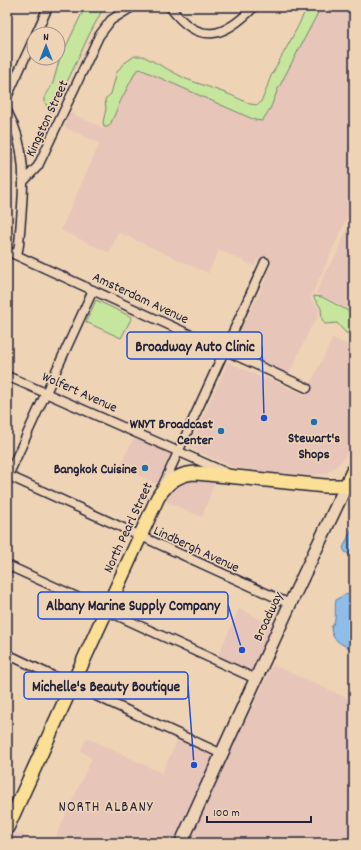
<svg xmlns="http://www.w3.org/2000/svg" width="361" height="850" viewBox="0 0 361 850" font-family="Dekko,sans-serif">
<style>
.built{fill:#e7c5b9}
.green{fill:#c6e69e;stroke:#74846c}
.water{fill:#8dbde8;stroke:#627fa3}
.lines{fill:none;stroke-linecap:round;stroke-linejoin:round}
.street-casing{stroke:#22223b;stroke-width:11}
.secondary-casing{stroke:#22223b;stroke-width:15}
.primary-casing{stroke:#22223b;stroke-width:16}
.street{stroke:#eed3b5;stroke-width:8}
.secondary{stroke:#eed3b5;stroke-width:12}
.primary{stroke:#fbdf96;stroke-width:13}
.poi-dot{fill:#1f6fb2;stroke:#eed3b5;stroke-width:1.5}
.labels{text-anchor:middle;stroke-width:3.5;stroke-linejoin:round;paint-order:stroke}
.street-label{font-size:14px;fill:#22223b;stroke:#eed3b5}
.poi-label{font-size:14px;font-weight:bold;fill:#22223b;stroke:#eed3b5;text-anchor:end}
.neighbourhood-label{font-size:15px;letter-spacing:1px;fill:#22223b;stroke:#eed3b5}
.leader{fill:none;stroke:#1d4ed8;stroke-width:1.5}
.callout-dot{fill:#1d4ed8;stroke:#eed3b5;stroke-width:1.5}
.callout{fill:#eed3b5;stroke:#1d4ed8;stroke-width:1.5}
.callout-label{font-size:15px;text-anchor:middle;font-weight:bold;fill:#22223b}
</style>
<rect width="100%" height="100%" fill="#eed3b5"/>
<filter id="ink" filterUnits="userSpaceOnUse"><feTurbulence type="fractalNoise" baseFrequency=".025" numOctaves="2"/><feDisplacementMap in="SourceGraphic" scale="8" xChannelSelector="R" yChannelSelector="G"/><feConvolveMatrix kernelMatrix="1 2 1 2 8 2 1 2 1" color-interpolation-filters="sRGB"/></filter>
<g filter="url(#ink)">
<path class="built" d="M316,7H354V202L310,299L320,309L316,320L311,327L288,376L234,351L232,348L259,294L271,265L257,259L255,266L219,250L208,273L118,232L109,253L61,230L100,143L64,127L70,113L105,129L135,64L260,114Z
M354,213V312L316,293L326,271L335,257Z
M333,338L354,348V440L342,461L326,474L308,475L267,472L235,468L189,447L228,362L264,379L267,378L305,395Z
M134,438L168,452L170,455L157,484L120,466Z
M195,478L215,481L202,517L163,500L176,483Z
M239,609L273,625L252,673L217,658Z
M273,665L354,701V843H188L219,776Z
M87,738L162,773L178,739L213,755L174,843H53L92,758L81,751Z
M12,830L41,843H7V839Z"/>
<path class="green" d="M85,7H104L90,33L53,112L49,111L45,102V97L53,83L59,61Z
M307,7H321L278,89L270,109L262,121L255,120L140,69L136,71L121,100L110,125L107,127H104L103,122L106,109L105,99L111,94L117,72L123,64L135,56H143L186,79L231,95L250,104L258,105C265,98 267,85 271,76C283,53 297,31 307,7Z
M7,148C16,156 13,165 7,173Z
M314,296L322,297L354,314V333H346L337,323L325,324L322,319L321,308L314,298Z
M96,300L132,317L121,338L86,322Z"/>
<path class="water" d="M354,524V557L345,552L343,548Z
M345,594L354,596V650C343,645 331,641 331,627C338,620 334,610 336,600Z"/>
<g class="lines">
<defs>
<path id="street" d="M170,7C199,46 224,38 254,7
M36,34L48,7
M7,97L34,38
M7,111C31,154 22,199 19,245L17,255
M23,182L38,166L99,36L111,20L132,7
M7,251L307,388
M7,376L227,473
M7,475L290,604
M7,478L93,290
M163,485L265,262
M7,565L256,679
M7,654L72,685L222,754"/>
<path id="secondary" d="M181,843L290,604L346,486"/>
<path id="primary" d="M7,828L158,497C167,482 179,473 197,473L325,486H346L354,469"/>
</defs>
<use href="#street" class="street-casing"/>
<use href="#secondary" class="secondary-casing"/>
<use href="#primary" class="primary-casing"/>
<use href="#street" class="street"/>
<use href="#secondary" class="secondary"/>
<use href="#primary" class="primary"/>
</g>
</g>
<g class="poi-dot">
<circle cx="314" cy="422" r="4"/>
<circle cx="221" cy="431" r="4"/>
<circle cx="145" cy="468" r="4"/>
</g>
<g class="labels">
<g class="street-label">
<text transform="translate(46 118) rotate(-65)" y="5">Kingston Street</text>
<text transform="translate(141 297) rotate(25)" y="5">Amsterdam Avenue</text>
<text transform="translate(80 391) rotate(24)" y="5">Wolfert Avenue</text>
<text transform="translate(127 527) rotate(-65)" y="5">North Pearl Street</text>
<text transform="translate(197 548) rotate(25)" y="5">Lindbergh Avenue</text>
<text transform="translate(267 616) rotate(-65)" y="5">Broadway</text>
</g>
<g class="poi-label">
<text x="213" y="428">WNYT Broadcast<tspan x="213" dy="16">Center</tspan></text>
<text x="314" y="442" text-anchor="middle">Stewart's<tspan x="314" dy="16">Shops</tspan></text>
<text x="137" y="473">Bangkok Cuisine</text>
</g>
<g class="neighbourhood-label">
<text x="106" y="811">NORTH ALBANY</text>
</g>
</g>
<path class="leader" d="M264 418L262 346M242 650L228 605M194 765L188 686"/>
<g class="callout-dot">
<circle cx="264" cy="418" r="4"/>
<circle cx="242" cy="650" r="4"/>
<circle cx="194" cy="765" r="4"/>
</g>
<g class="callout">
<rect x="127" y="332" width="135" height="27" rx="4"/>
<rect x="38" y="592" width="190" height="27" rx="4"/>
<rect x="24" y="672" width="164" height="27" rx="4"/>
</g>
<g class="callout-label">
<text x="195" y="351">Broadway Auto Clinic</text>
<text x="133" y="610">Albany Marine Supply Company</text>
<text x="106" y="691">Michelle's Beauty Boutique</text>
</g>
<rect width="361" height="850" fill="none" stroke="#eed3b5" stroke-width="24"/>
<rect x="12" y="12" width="337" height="826" fill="none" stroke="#22223b" stroke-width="1.5" filter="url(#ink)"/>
<g transform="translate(46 46)"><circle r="19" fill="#eed3b5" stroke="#9c8c84"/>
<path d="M0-3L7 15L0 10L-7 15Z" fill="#1f6fb2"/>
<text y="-6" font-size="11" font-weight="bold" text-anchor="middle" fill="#22223b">N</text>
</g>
<path d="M207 816v6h104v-6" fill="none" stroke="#22223b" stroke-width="2"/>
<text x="213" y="816" font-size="12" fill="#22223b" stroke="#eed3b5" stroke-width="3" paint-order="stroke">100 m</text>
</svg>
